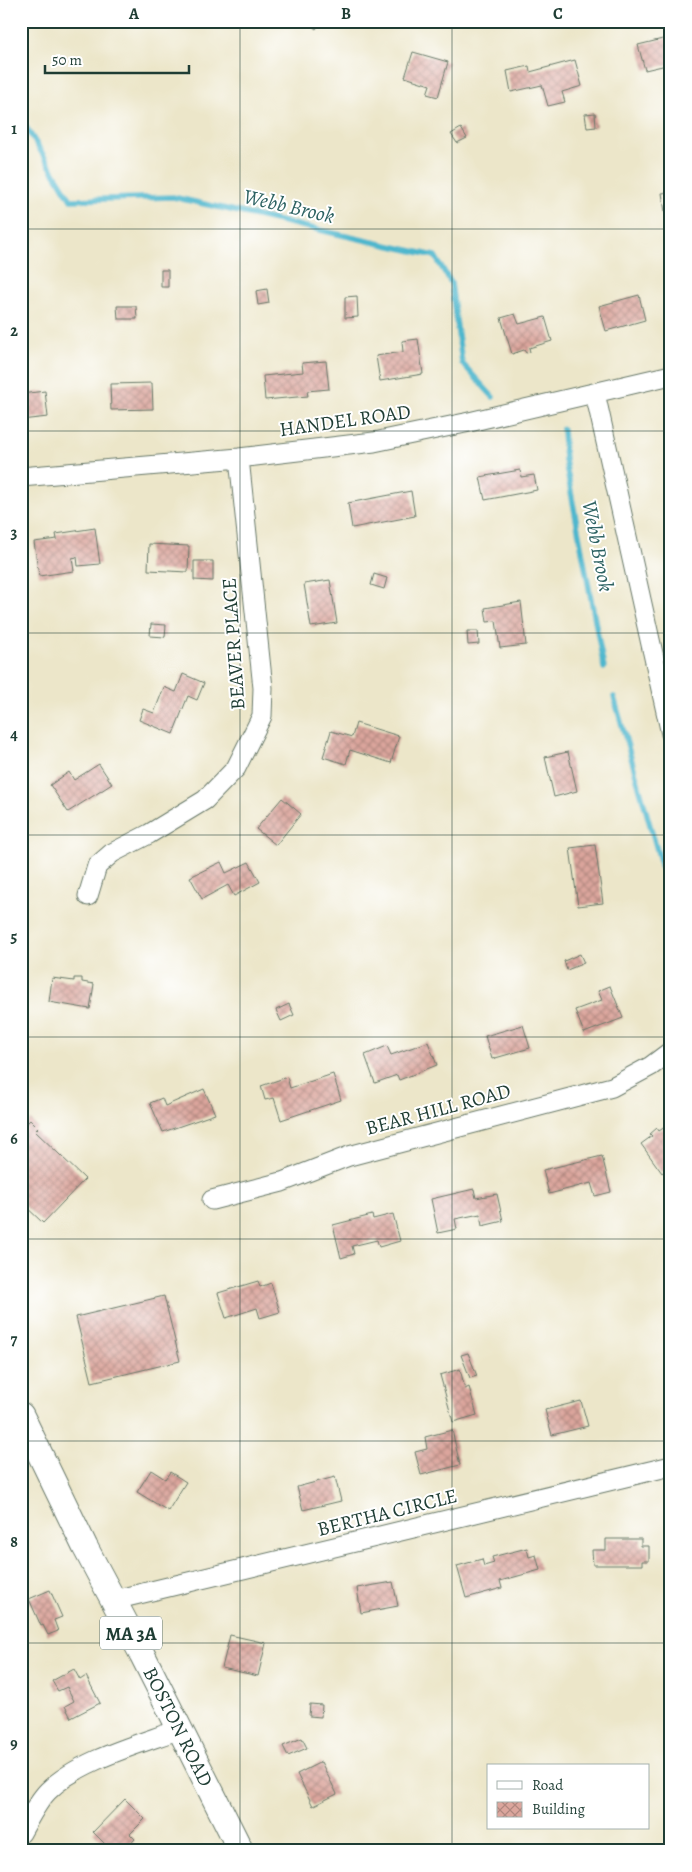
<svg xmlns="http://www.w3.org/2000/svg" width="692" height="1872" viewBox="0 0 692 1872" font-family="Alegreya,serif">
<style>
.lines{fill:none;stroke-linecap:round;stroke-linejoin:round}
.stream{stroke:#4fb7cd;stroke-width:5.5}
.building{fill:url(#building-cross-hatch)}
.minor-casing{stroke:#677868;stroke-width:21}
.major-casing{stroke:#677868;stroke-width:27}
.minor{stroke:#fff;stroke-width:19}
.major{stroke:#fff;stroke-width:25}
.grid{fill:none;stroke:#1f3d34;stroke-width:1;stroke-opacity:0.55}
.labels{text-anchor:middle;stroke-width:4;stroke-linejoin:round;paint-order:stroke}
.shield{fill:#fff;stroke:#627771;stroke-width:1}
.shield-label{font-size:19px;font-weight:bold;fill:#1f3d34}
.street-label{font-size:20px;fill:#1f3d34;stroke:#fff}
.water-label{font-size:21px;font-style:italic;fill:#2d6262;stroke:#fff}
.neatline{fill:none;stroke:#1f3d34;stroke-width:2}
.grid-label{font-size:16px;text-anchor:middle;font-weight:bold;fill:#1f3d34}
</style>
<defs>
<pattern id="building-cross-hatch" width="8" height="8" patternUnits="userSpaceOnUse" patternTransform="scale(1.25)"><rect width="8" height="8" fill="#dba59c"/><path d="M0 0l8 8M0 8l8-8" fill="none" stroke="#b18880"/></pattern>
</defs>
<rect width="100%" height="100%" fill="#fff"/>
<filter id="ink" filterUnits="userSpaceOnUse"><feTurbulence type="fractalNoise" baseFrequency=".02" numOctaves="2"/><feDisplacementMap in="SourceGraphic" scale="10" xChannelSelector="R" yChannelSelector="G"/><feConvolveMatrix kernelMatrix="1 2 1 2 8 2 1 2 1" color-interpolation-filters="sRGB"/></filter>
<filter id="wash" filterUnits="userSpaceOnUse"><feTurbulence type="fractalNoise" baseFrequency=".0096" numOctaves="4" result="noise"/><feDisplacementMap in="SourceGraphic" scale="20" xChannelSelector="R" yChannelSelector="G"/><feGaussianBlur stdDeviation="1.12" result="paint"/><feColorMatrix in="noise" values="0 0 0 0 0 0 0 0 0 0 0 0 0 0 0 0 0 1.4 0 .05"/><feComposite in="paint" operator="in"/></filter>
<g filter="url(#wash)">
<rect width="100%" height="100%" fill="#ece6c9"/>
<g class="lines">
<path class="stream" d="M21,119L71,200L173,197L435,256L451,283L462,363L493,397
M563,429L565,460L604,668
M614,697L664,875"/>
</g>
<g id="blocks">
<path class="building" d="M305,21H322L316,29Z
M671,37V64L645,70L638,45Z
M413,52L448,62L438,97L427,94L430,85L405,77Z
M575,60L582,86L562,92L565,102L548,106L542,85L511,92L507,71L529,66L530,72Z
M595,113L596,127L587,128L585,114Z
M461,128L467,138L457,143L451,134Z
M671,192V217L666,218L662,193Z
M161,270H168V287H161Z
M267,289L269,303L258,305L256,291Z
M639,295L645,320L606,331L599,306Z
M357,296L358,317L345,318V297Z
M117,306H136L137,319H118Z
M515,314L519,324L545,317L552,341L529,348L530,352L526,353L524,350L512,354L501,318Z
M418,339L423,374L380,381L376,356L403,352L402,341Z
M326,361L329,389L307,391L308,396L265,400L263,376L303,372L302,363Z
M152,383L153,409L111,410L110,384Z
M45,391L48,417L21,420V394Z
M520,470L521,477L534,475L537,490L485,500L480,477Z
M411,491L415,516L352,528L348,503Z
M95,528L100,564L78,566L77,557L72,558L74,571L39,576L34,542L57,539L56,534Z
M149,544L189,546L188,572L148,570Z
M194,561H213V581L194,580Z
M374,574L387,578L384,589L371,585Z
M330,580L337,623L311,627L304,584Z
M521,602L526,645L500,648L496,621L487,622L485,608Z
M151,624L166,625L165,637L150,636Z
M467,631H478L479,644L468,645Z
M183,674L204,683L197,700L188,696L173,734L139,720L143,709L154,713L164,687L176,692Z
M356,723L399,736L391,763L350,750L346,764L323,757L331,731L352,737Z
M568,752L577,791L554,797L545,757Z
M99,764L112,784L68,812L50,785L69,772L74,780Z
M282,798L301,814L276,845L256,829Z
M595,845L603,903L578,906L570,848Z
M221,862L226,873L249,862L260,882L234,896L228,885L202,899L190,877Z
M580,954L584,963L567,970L564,961Z
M52,978L74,981V978H82V982L94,984L90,1009L49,1002Z
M610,986L623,1018L584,1033L575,1010L602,1000L598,991Z
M289,1004L294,1015L281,1021L276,1010Z
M523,1025L530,1048L492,1059L485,1036Z
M428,1042L437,1065L399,1080L397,1075L375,1083L365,1055L387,1046L391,1055Z
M333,1074L341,1100L281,1120L274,1098L265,1100L261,1086L287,1077L290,1088Z
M204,1089L215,1114L163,1132L150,1103L162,1098L165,1106Z
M21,1120L26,1124L30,1120L38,1128L35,1131L85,1179L43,1223L21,1202Z
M671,1123V1154L668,1155L671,1166L662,1173L641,1144L652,1136L650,1134L657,1128L659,1131Z
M602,1156L611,1192L595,1196L591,1183L549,1194L543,1170Z
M474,1189L476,1198L497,1194L503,1221L482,1226L480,1214L455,1219L457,1229L438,1233L431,1199Z
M393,1214L400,1241L379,1247L377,1240L352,1246L354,1254L341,1258L333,1225L372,1215L373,1219Z
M258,1281L260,1287L271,1283L280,1312L260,1318L257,1308L226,1318L218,1293Z
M164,1296L180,1361L92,1382L76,1317Z
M468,1353L477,1376L470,1378L461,1355Z
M460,1369L465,1389L469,1387L477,1415L453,1422L440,1375Z
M581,1401L588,1426L552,1435L545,1410Z
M452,1430L460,1465L421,1475L415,1452L427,1449L425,1437Z
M151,1470L165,1479L170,1472L186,1482L168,1511L137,1492Z
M335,1477L341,1501L303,1510L297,1487Z
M606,1539H641V1546H649V1561H642V1565H593L592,1550H606Z
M527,1548L529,1557L536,1555L540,1570L500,1581L502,1588L466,1598L457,1566L482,1559L484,1566L494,1563L492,1557Z
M393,1582L398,1606L361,1613L357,1588Z
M50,1590L62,1617L54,1620L58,1631L48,1635L43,1625L41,1626L29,1599Z
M230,1635L266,1643L258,1676L222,1668Z
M74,1669L80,1680L86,1676L100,1703L71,1718L65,1706L74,1701L67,1687L58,1691L52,1681Z
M310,1704L322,1705L321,1717L309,1716Z
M302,1738L307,1748L288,1756L283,1746Z
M321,1762L337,1794L313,1806L297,1774Z
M125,1799L145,1819L130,1834L135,1839L124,1851H112L93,1832Z"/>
</g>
</g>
<g filter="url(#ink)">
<use href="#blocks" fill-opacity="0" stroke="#677868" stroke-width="1"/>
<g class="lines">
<defs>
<path id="minor" d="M595,393L671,734
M21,477L239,458L374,442L465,423L671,375
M88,896L97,866L112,853L149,834L205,800L236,768L262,716L263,688L239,458
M212,1200L282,1182L349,1156L612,1087L651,1066L671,1051
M114,1600L671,1466
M21,1833C29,1819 37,1802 48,1791C79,1760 140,1744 180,1729"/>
<g id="major">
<path id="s1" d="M21,1415L85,1547L142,1654L241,1851"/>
</g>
</defs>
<use href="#minor" class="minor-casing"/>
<use href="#major" class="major-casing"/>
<use href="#minor" class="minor"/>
<use href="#major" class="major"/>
</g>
</g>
<path class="grid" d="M240,21V1851M452,21V1851M21,229H671M21,431H671M21,633H671M21,835H671M21,1037H671M21,1239H671M21,1441H671M21,1643H671"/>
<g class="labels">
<rect class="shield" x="100" y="1616.5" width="62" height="33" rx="4"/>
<g class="shield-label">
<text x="131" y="1640">MA 3A</text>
</g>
<g class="street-label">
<text transform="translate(345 420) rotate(-8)" y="7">HANDEL ROAD</text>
<text transform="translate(233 644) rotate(-94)" y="7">BEAVER PLACE</text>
<text transform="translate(438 1109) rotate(-15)" y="7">BEAR HILL ROAD</text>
<text transform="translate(387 1512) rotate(-14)" y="7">BERTHA CIRCLE</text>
<text dy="7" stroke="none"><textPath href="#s1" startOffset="349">BOSTON ROAD</textPath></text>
</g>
<g class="water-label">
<text transform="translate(289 206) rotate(13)" y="7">Webb Brook</text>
<text transform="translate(598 546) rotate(79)" y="7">Webb Brook</text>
</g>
</g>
<rect width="692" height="1872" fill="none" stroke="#fff" stroke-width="55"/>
<rect x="487" y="1764" width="162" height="65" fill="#ffffff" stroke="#a5b1ae"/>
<rect x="497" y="1781" width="25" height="8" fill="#ffffff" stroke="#a5b1ae"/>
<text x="532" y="1790" font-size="15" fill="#1f3d34">Road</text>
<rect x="497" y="1802" width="25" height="15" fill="url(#building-cross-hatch)" stroke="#a5b1ae"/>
<text x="532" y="1814" font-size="15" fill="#1f3d34">Building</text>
<path d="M45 65v8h144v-8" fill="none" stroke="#1f3d34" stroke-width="2.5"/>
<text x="52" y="65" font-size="15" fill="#1f3d34" stroke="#ffffff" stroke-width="4" paint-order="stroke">50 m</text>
<rect x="28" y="28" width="636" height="1816" class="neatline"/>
<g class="grid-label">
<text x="134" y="19">A</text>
<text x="346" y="19">B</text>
<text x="558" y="19">C</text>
<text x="14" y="134">1</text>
<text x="14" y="336">2</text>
<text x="14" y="538">3</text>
<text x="14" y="740">4</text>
<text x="14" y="942">5</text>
<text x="14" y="1144">6</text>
<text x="14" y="1345">7</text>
<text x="14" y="1547">8</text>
<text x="14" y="1749">9</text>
</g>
</svg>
